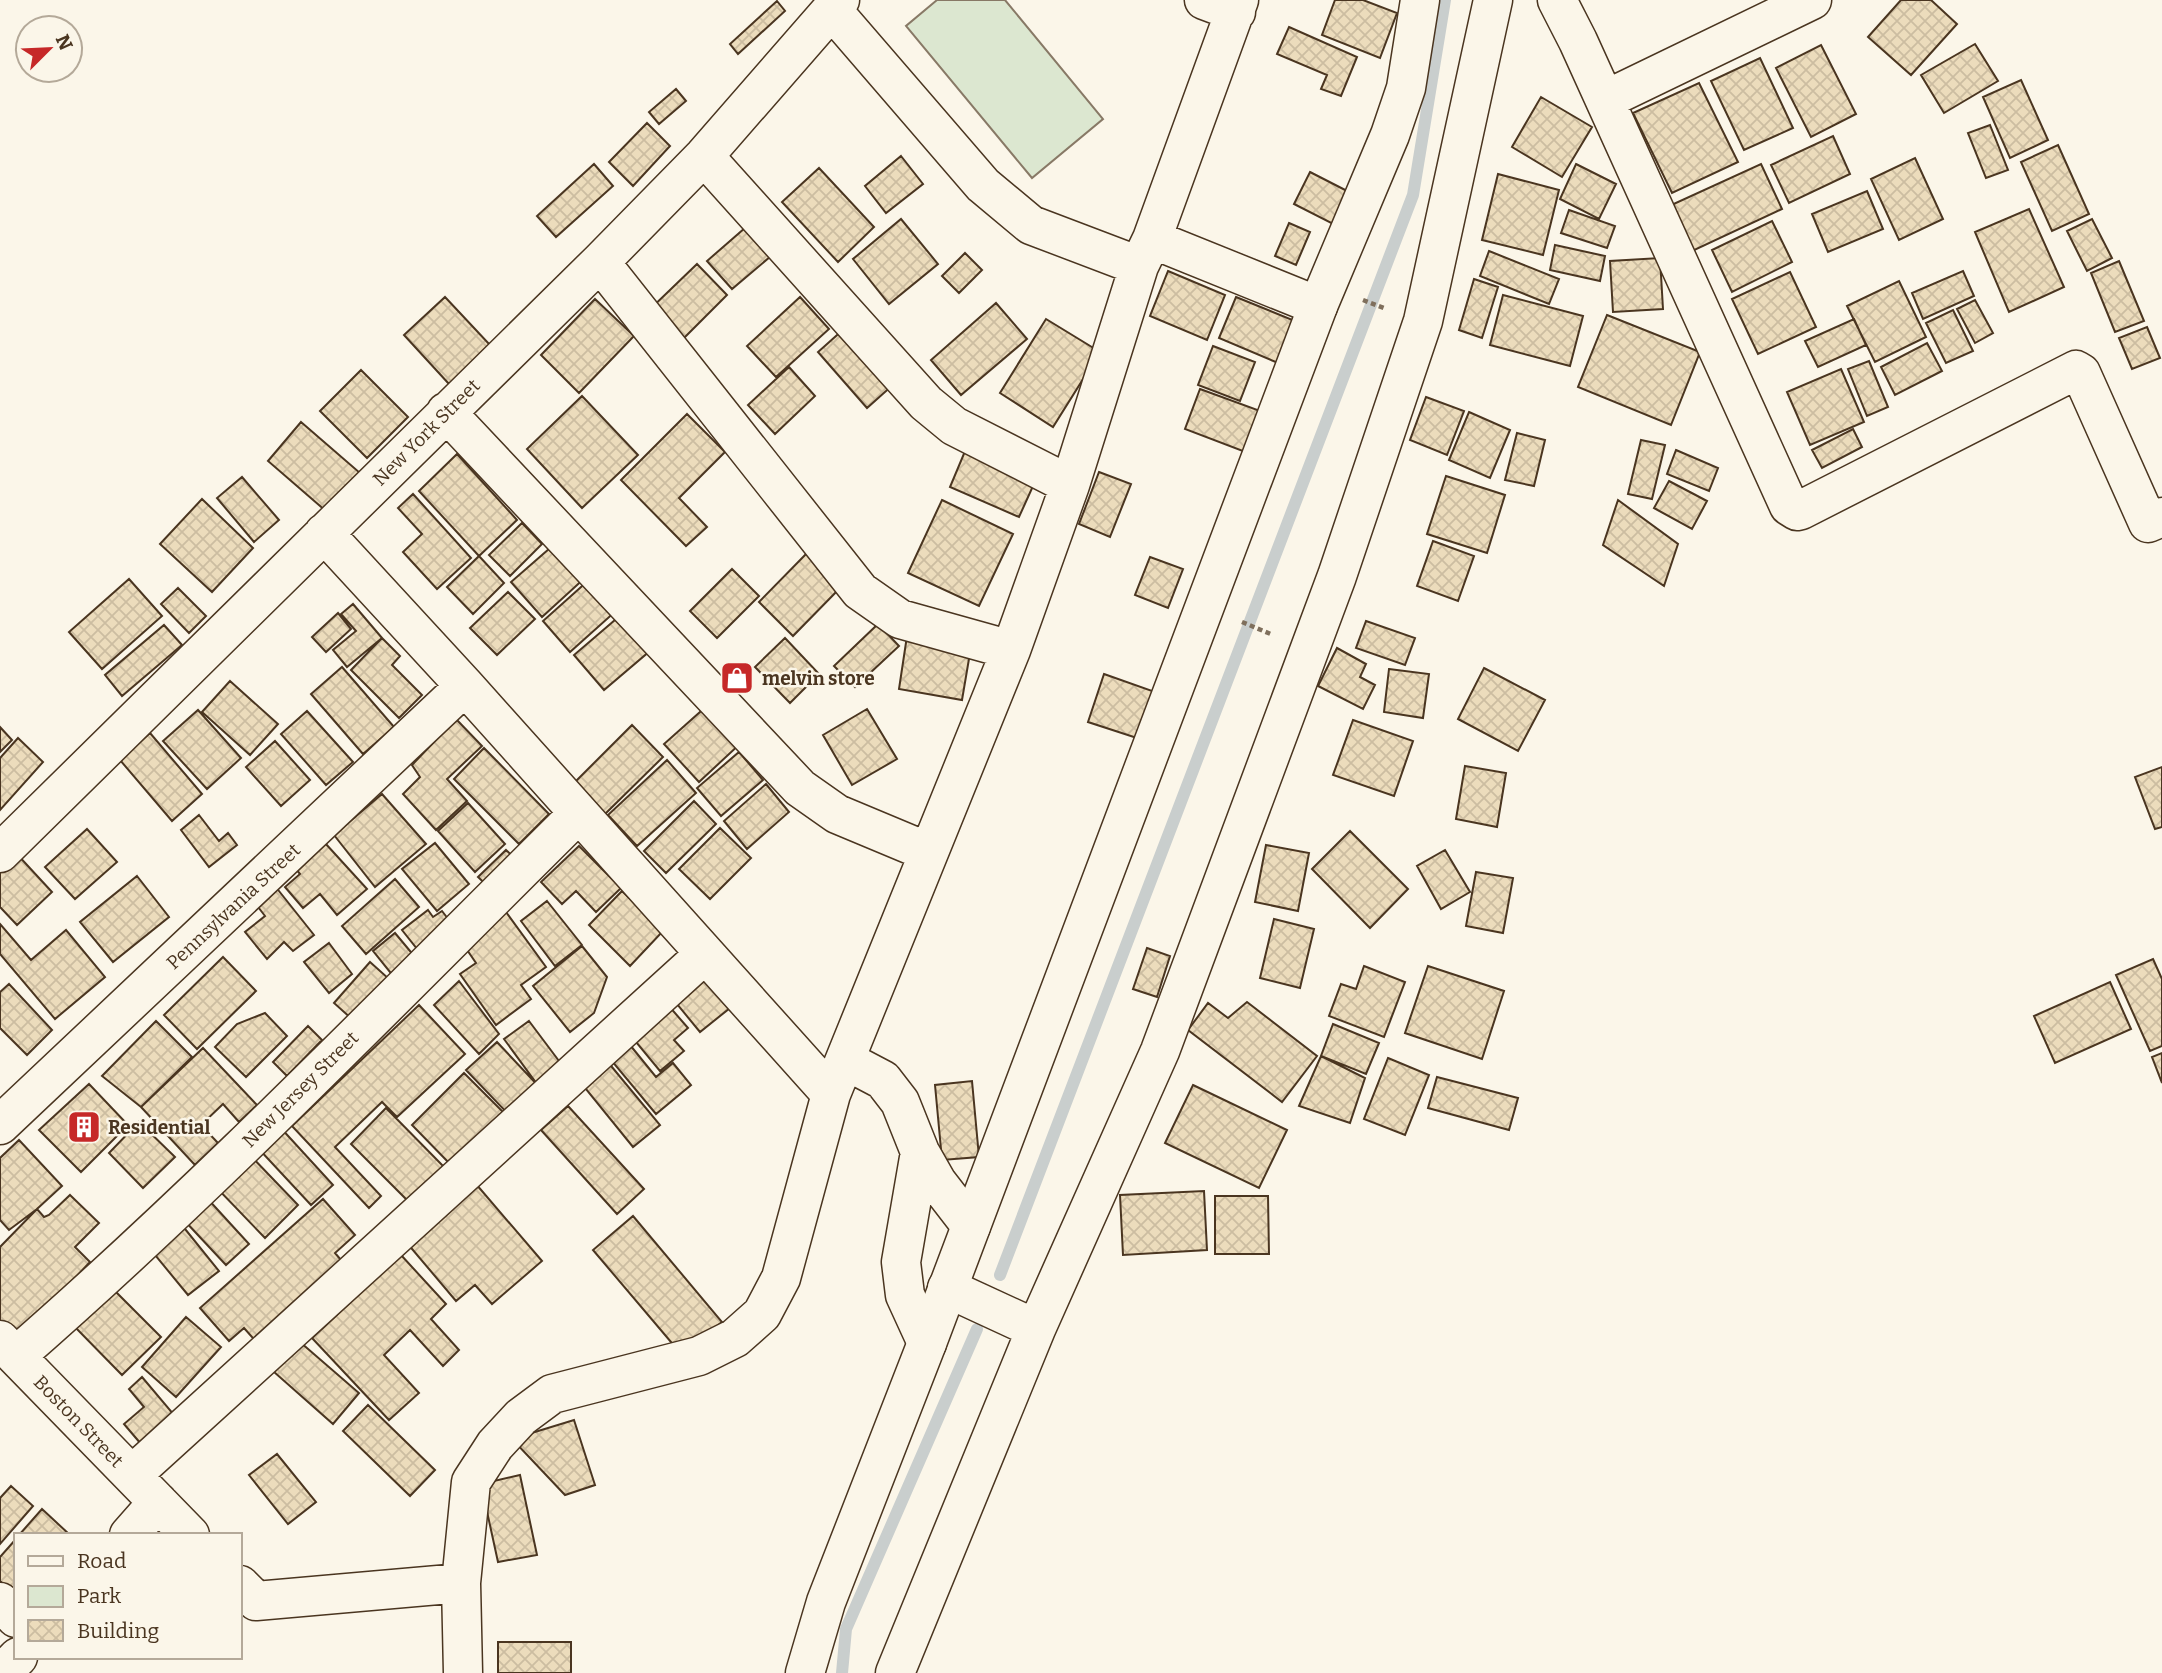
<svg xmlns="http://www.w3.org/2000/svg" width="2162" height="1673" viewBox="0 0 2162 1673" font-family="Bitter,serif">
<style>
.green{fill:#dce7d0;stroke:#887966;stroke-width:2}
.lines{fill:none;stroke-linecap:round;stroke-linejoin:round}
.stream{stroke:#c9cecd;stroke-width:12}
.building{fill:url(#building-cross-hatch);stroke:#4a3520;stroke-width:2}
.street-casing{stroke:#4a3520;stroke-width:41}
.secondary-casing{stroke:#4a3520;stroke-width:41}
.path{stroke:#7f6f5c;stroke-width:4.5;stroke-dasharray:5 3.5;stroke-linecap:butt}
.street{stroke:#fbf6e9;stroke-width:38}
.secondary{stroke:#fbf6e9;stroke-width:38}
.labels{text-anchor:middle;stroke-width:5;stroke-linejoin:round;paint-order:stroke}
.street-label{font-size:19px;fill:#4a3520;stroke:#fbf6e9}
.poi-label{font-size:19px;font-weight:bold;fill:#4a3520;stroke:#fbf6e9;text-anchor:start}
</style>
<defs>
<pattern id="building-cross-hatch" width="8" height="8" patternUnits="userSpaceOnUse" patternTransform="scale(1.75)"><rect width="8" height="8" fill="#ecdcbc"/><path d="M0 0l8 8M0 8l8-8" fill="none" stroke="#ccbda1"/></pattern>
</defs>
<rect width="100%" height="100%" fill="#fbf6e9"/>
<path class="green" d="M937,0H1005L1103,119L1032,178L906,26Z"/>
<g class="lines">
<path class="stream" d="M1000,1275L1413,195L1445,0
M842,1673L846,1629L977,1329"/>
</g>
<path class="building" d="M1335,0H1363L1397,13L1380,58L1322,35Z
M1901,0H1931L1957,24L1911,75L1868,37Z
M777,1L785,11L738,54L730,44Z
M1289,27L1357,57L1341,96L1321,89L1327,75L1277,54Z
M1975,44L1998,81L1944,113L1921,75Z
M1821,45L1856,114L1811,137L1776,68Z
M1760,58L1793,128L1744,150L1711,81Z
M2021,80L2048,140L2010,158L1983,97Z
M1699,83L1738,162L1672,193L1633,113Z
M676,89L686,101L659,124L649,112Z
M1541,97L1592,127L1562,177L1512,147Z
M647,123L670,146L633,186L609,162Z
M1990,125L2008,170L1986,178L1968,133Z
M1833,136L1850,174L1789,203L1771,165Z
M2058,145L2089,214L2052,231L2021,162Z
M901,156L923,184L886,213L865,186Z
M1915,158L1943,219L1899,240L1871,179Z
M594,164L613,186L556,237L537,216Z
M1576,164L1616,184L1599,219L1560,199Z
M1761,164L1782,209L1688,253L1667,207Z
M819,168L874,227L838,262L782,202Z
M1310,172L1357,196L1341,228L1294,204Z
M1498,174L1559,190L1543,255L1482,240Z
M1867,191L1883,229L1828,252L1812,214Z
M2029,209L2064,287L2009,312L1975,232Z
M1569,210L1615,226L1607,248L1561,233Z
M901,219L938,264L889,304L853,259Z
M2092,219L2112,258L2087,271L2067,231Z
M753,221L777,251L732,289L707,261Z
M1772,221L1792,262L1732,292L1712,250Z
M1289,223L1310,232L1296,265L1275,256Z
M1555,245L1605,256L1600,281L1550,270Z
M1489,251L1559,279L1549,304L1480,276Z
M965,253L982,270L959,293L942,276Z
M1660,258L1663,309L1613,312L1610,261Z
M2119,261L2144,321L2115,332L2091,273Z
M697,264L727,295L675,347L644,315Z
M1168,271L1225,295L1207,340L1150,316Z
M1963,271L1974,296L1923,319L1912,293Z
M1790,272L1816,327L1758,354L1732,299Z
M1474,279L1498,287L1482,338L1459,330Z
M1899,281L1926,337L1875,362L1847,306Z
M1503,295L1583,316L1570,366L1490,345Z
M445,297L490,345L449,384L404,335Z
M800,297L829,329L776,377L747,346Z
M1236,297L1295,321L1278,363L1219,338Z
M595,299L634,336L579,393L541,355Z
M1975,300L1993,333L1975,343L1957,309Z
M996,303L1027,339L961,395L931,360Z
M1953,310L1973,351L1946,363L1926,323Z
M1607,315L1700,352L1671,425L1578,387Z
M1046,319L1100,352L1053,427L1000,393Z
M1854,319L1866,345L1818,367L1805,341Z
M2147,327L2160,358L2132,369L2119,338Z
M845,328L894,384L867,408L818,352Z
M1927,343L1942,371L1895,395L1881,367Z
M1213,346L1255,362L1240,401L1198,385Z
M1869,361L1888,407L1867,416L1848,369Z
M789,367L815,396L775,434L748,405Z
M1841,369L1864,422L1810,445L1787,392Z
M361,370L408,417L367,458L320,411Z
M1200,389L1263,412L1248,453L1185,429Z
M582,396L638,455L582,508L527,449Z
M1426,397L1464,411L1447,455L1410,440Z
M1469,412L1510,430L1490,478L1449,460Z
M687,414L725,452L679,498L707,527L686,546L621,480Z
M301,422L360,473L327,512L268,461Z
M1853,429L1862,447L1822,468L1812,450Z
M1517,433L1545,440L1534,486L1505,480Z
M1641,440L1665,445L1652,499L1628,494Z
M968,444L1038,475L1019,517L950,487Z
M1676,450L1718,468L1709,491L1667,474Z
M457,454L517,520L479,556L419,491Z
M1099,472L1131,484L1110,537L1079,524Z
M1446,476L1505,495L1487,553L1427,534Z
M242,477L279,520L254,542L217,498Z
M1669,481L1707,501L1692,529L1654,508Z
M413,494L471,558L437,589L403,552L422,534L398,508Z
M202,499L253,548L212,592L160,544Z
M942,500L1013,534L979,606L908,573Z
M1618,500L1678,544L1664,586L1603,545Z
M522,523L542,544L510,576L489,555Z
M1433,541L1474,556L1458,601L1417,586Z
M557,542L587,576L542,617L511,582Z
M809,551L843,585L793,636L759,602Z
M479,556L504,583L473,614L447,587Z
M1150,557L1183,569L1168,608L1135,595Z
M732,569L759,596L717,638L690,611Z
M129,579L162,616L102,669L69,632Z
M590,579L617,610L570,652L543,621Z
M178,588L206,616L189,633L161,604Z
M508,592L535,619L497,655L470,628Z
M353,604L382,638L347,667L333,650L356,631L341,614Z
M338,613L351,629L326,652L312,637Z
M622,614L651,650L604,690L574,655Z
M1366,621L1415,638L1405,665L1356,648Z
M878,624L899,646L855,687L834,666Z
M164,625L182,645L122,696L105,675Z
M907,636L971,647L962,700L899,689Z
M382,638L400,656L392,665L422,695L399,718L351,670Z
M785,638L819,674L790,703L755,667Z
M1337,648L1366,664L1360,677L1375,685L1363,709L1318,686Z
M342,667L394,727L363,754L311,694Z
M1484,668L1545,700L1518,751L1458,719Z
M1389,669L1429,674L1423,718L1384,712Z
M1104,674L1158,693L1143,740L1088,722Z
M230,681L278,724L250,755L202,712Z
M709,704L742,742L699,782L664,744Z
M867,709L897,759L852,785L823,735Z
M198,710L241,758L207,789L163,741Z
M307,711L353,762L326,785L281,734Z
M456,719L482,746L447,779L467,801L436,830L403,794L420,777L412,765Z
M1353,720L1413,741L1394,796L1333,775Z
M632,725L663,757L604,815L573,784Z
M0,727L12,740L0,752Z
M150,733L202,794L172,821L120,760Z
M18,738L43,762L0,810V758Z
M275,741L310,780L281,806L246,767Z
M484,748L549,814L519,844L454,779Z
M739,752L763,780L721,816L697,788Z
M667,760L696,793L637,846L608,815Z
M1465,766L1506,773L1497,827L1456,819Z
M2162,767V827L2155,829L2135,777Z
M766,784L789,812L747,849L724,821Z
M382,794L426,844L375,887L334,835Z
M694,801L716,824L666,873L644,851Z
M468,803L505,844L475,872L438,831Z
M199,815L219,841L228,833L237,845L209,867L181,830Z
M720,828L751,858L710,899L679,869Z
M87,829L117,862L75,899L45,867Z
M1350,831L1408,889L1370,928L1312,869Z
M325,843L367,889L337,915L320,894L303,908L285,887L300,874L295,868Z
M435,843L469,884L437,911L402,869Z
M1266,845L1309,853L1298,911L1255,902Z
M579,846L621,888L596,912L576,891L562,904L541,882Z
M506,850L520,863L492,890L478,877Z
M1445,850L1470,892L1441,909L1417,866Z
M15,852L52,892L17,925L0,907V866Z
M1476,872L1513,878L1503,933L1466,926Z
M137,876L169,917L113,962L80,922Z
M395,879L419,907L366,954L342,926Z
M275,886L314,935L293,951L284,942L267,959L245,932L265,916L255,903Z
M622,891L663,931L630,966L589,925Z
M547,901L582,945L555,966L521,921Z
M428,910L433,917L442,911L452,924L418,950L402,930Z
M506,912L546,967L521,985L531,999L496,1025L460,974L476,963L463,944Z
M1274,919L1314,929L1300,988L1260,978Z
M0,924L31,960L66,930L105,977L55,1019L0,954Z
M395,933L420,963L398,982L373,951Z
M329,943L352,974L329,993L304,962Z
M582,946L607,977L594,1013L570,1032L533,986Z
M1147,948L1170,956L1157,997L1133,989Z
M223,957L256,991L197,1049L164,1015Z
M2153,959L2162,979V1046L2150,1051L2116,975Z
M370,962L389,979L353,1020L334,1003Z
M1364,966L1405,982L1384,1037L1329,1016L1341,984L1356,989Z
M1428,966L1504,991L1482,1059L1405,1033Z
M702,973L730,1008L700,1032L672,998Z
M459,981L499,1034L479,1054L434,1005Z
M2110,982L2131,1029L2055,1063L2034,1016Z
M9,984L52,1030L27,1055L0,1028V992Z
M1247,1002L1317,1056L1282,1102L1188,1030L1208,1003L1228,1018Z
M419,1005L465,1054L397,1117L382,1102L335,1147L381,1196L369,1208L292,1126Z
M668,1005L688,1028L674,1040L684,1051L660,1071L631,1036Z
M265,1013L287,1036L246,1077L215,1047L237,1024Z
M156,1021L192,1057L141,1107L102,1076Z
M529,1021L562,1065L537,1084L504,1039Z
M1333,1024L1379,1043L1366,1074L1321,1056Z
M308,1026L322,1040L287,1076L273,1062Z
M497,1042L544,1092L514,1120L466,1070Z
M630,1045L656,1077L673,1063L691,1085L656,1114L611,1060Z
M203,1048L257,1105L239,1122L223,1104L201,1125L218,1143L195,1165L141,1107Z
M2162,1053V1083L2152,1057Z
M1321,1056L1365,1078L1350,1123L1299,1106Z
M1388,1058L1429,1075L1405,1135L1364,1119Z
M607,1061L660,1125L633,1147L581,1083Z
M464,1073L505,1114L453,1167L412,1125Z
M1437,1077L1518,1098L1509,1130L1428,1108Z
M972,1081L979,1157L942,1160L935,1085Z
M89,1084L128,1125L81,1172L39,1130Z
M1193,1085L1287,1130L1259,1188L1165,1143Z
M568,1106L644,1189L617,1214L541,1130Z
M386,1108L446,1169L410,1203L351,1144Z
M139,1122L175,1157L143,1188L109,1153Z
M279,1126L333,1185L311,1205L257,1147Z
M19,1140L62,1186L37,1209L9,1230L0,1220V1158Z
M247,1152L298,1205L265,1238L214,1185Z
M476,1184L542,1261L492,1304L475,1285L456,1301L407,1243Z
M1204,1191L1207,1250L1123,1255L1120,1195Z
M70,1195L99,1223L75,1247L90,1262L16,1340L0,1324V1247L37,1209L44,1217L49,1215Z
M1215,1196H1268L1269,1254H1215Z
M206,1197L249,1244L226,1265L182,1218Z
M323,1199L355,1235L335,1253L347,1267L260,1346L244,1328L229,1341L200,1308Z
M633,1216L722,1322L682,1355L593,1250Z
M177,1219L219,1271L188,1295L146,1244Z
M401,1255L446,1304L431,1319L459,1350L443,1366L410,1330L384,1355L419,1393L389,1420L312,1338Z
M110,1286L161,1337L122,1375L72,1324Z
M186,1317L221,1347L176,1397L142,1367Z
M300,1342L359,1393L333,1424L274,1372Z
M142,1377L175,1416L141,1444L124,1424L144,1407L129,1389Z
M368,1405L435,1470L410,1496L343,1431Z
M574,1420L595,1485L565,1495L512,1439Z
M277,1454L316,1502L288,1524L249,1475Z
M520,1475L537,1555L498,1562L481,1484Z
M11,1486L33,1506L0,1544V1498Z
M42,1509L70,1535H19Z
M16,1539V1595L0,1581V1557Z
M498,1642H571V1673H498Z"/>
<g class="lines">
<defs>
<path id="street" d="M1204,0L1236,12
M1557,0L1578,41L1789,506L1797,511L1801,510L2076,370L2081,373L2148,523L2162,517
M832,10L983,185L1031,225L1139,266
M1605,100L1812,0
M704,156L926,403L954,426L1070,485
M1152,239L1318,306
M600,262L860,591L900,619L1011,650
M446,412L800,788L837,814L928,852
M324,533L465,686L831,1094
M0,853L600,262L704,156L840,0
M845,1060L883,1080L900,1102L920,1152L937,1182L971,1226
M0,1125L465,686
M920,1152L901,1262L905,1295L927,1343
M947,1288L1036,1329
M0,1340L190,1535
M16,1356C212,1185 393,997 578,814
M132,1475L705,954
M129,1535L158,1502
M240,1585L256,1601L461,1583
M0,1602L16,1618
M2,1673L18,1657
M463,1673L461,1583L471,1482L495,1445L521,1417L552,1394L699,1356L735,1338L762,1314L781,1278L831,1094L1011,650L1070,485L1139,266L1152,239L1239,0
M895,1673L1036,1329L1160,1051L1337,576L1423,321L1493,0"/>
<path id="secondary" d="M805,1673L826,1602L927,1343L1318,306L1390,135L1406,88L1420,0"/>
</defs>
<use href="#street" class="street-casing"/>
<use href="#secondary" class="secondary-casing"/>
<path class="path" d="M1363,300L1384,308
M1242,622L1273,635"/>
<use href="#street" class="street"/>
<use href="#secondary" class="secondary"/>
</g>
<defs>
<symbol id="shop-square" viewBox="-11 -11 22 22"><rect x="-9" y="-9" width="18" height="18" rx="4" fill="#c62828" stroke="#fbf6e9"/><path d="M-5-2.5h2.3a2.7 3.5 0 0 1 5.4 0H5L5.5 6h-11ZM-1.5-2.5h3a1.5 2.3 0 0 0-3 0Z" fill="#fff"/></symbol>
<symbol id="building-square" viewBox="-11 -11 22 22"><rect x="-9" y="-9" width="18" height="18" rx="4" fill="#c62828" stroke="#fbf6e9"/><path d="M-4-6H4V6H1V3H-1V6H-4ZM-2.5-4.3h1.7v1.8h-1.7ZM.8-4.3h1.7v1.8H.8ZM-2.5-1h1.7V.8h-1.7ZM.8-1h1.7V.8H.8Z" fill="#fff"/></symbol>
</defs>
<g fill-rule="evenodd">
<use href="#shop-square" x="718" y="659" width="38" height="38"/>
<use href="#building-square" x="65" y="1108" width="38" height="38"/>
</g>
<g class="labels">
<g class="street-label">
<text transform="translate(426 432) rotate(-45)" y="7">New York Street</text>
<text transform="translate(233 906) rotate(-43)" y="7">Pennsylvania Street</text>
<text transform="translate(300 1089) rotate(-45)" y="7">New Jersey Street</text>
<text transform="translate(79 1421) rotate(46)" y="7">Boston Street</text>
</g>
<g class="poi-label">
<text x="762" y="685">melvin store</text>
<text x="108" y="1134">Residential</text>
</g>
</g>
<rect x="14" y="1533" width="228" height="126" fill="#fbf6e9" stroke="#b4a999" stroke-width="2"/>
<rect x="28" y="1556" width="35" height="10" fill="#fbf6e9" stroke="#b4a999" stroke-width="2"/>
<text x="77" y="1568" font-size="21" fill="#4a3520">Road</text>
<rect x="28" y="1586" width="35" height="21" fill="#dce7d0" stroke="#b4a999" stroke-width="2"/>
<text x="77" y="1603" font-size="21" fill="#4a3520">Park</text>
<rect x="28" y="1620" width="35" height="21" fill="url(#building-cross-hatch)" stroke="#b4a999" stroke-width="2"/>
<text x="77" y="1638" font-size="21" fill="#4a3520">Building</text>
<g transform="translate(49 49) rotate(66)"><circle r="33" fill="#fbf6e9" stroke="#b4a999" stroke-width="2"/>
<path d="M0-5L12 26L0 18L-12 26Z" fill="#c62828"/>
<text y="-10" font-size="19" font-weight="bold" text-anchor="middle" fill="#4a3520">N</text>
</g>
</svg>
